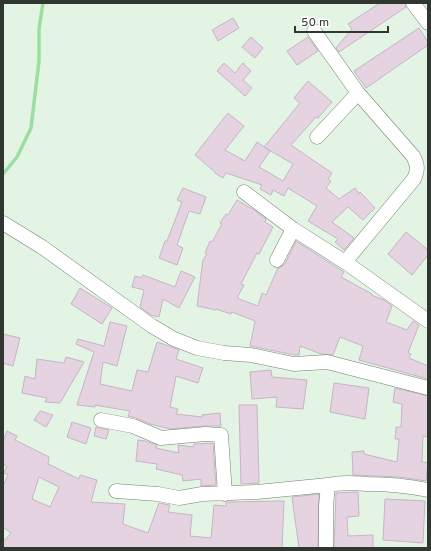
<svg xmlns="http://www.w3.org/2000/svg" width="431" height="551" viewBox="0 0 431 551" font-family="Overpass,sans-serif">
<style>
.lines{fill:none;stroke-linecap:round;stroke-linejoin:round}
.stream{stroke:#9cde9f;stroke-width:3.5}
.building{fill:#e5d3e2;stroke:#c6b5c3;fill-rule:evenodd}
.street-casing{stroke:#738273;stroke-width:15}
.street{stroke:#fff;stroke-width:14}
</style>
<rect width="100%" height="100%" fill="#e3f4e4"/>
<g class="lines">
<path class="stream" d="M3,174L17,157L31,128L39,61V29L43,3"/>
</g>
<path class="building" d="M380,3H405L406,7L339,52L336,48L352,29L348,24Z
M233,18L239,28L218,41L212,30Z
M419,28L428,42V45L366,88L354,71Z
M251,37L263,48L255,58L242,47Z
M308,37L318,51L297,65L287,51Z
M224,63L235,73L243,63L251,71L243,80L252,88L245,96L217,71Z
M308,81L332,102L318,118L316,117L291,145L332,173L328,179L331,181L326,188L339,199L355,188L359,194L360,192L375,208L363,220L348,207L332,222L354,238L344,250L335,242L338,239L308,221L317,206L288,188L284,196L273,190L271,195L260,189L262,185L226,173L223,178L215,173V172L195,155L228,113L244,126L225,150L245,161L257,142L270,151L259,167L283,181L293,164L264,147L300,103L294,98Z
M183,188L206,197L200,214L189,211L177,245L183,248L177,265L159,258L165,241H167L182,202L177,200Z
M237,200L254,210L266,219L265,222L273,227L259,254L257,253L241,284L244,285L237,298L258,306L262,293L266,295L278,268L285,264L296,241L344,272L341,277L372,294L371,295L384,300L392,306L386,322L407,330L413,321L419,325L408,353L411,354L409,358L428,366V379L359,360L363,346L340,337L333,355L321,354L300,346L299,355H295L250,346L255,321L232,312L231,314L216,309V310L197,306L203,260L207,254L205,253L210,241L212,242L222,224L220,223L226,214L228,215Z
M406,232L428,250V255L412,275L388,254Z
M181,271L195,277L179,308L163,299L159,317L151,315L140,307L144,290L132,287L135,276L141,278L143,275L175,287Z
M80,288L112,308L102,324L71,304Z
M110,322L127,326L117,366L103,362L100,384L132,391L137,370L148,372L157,342L169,346L179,350L176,359L203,368L198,383L176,376L170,407L178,409L176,414L202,417V415L220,413L221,426H204L170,429L150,424L136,418L128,416L130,411L95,405V407L77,405L94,352L76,344L78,339L104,346Z
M3,334L20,338L13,366L3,363Z
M66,357L84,362L60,403L45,402L47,398L22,393L25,376L35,379L37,359L64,363Z
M271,370L272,377L307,380L303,409L276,407L277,397L252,399L250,372Z
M334,383L369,388L365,419L330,412Z
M395,388L428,396V437L423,436L422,462L428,463L426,481L399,477L353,475L352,452L364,451V454L397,462L399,439H395L396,427H401L402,404L393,402Z
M239,405H257L259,483L241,484Z
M40,411L53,415L46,427L34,420Z
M72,422L91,428L86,444L67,437Z
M96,427L109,430L106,439L94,436Z
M7,431L17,436L15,440L49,457L48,464L79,479L80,475L97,480L91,502L125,504L123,524L148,533L159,503L170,505L168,512L192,515L190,536L211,538L214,505L226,506V502H228L284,501L282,548H3V542L11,533L3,527V486L8,475L4,473L7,466L3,464V441ZM39,477L59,487L50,507L32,499Z
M138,440L145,441L157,445L156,448L179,453L178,445L193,447L194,444L213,443L216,485L201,486V479L183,481L182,475L156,469L157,464L136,461Z
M358,492L359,516L347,517L348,536L373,535V548H334L336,493Z
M319,494L318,548H299L292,497Z
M385,499L425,501L423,543L383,540Z"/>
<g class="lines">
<defs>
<path id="street" d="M413,3L428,23
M314,31L358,93L413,156C418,165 418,170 414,179L345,262
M317,137L358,93
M244,192L293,229L345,262L428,321
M3,223L42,247L152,326L174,339L197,348L224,353L251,355L294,364L327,362L428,388
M277,260L293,229
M101,420L133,426L161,438L205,434L221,435L225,494
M116,491L158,494L179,498L202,494L257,492L328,485
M326,548V506L328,485C341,482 354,483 368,484C389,484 408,486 428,490"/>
</defs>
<use href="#street" class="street-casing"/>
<use href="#street" class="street"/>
</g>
<rect width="431" height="551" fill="none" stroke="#303630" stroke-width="8"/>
<path d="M295 26v6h93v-6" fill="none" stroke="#303630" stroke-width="2"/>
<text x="301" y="26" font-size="12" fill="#303630" stroke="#ffffff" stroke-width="3" paint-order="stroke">50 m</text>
</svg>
